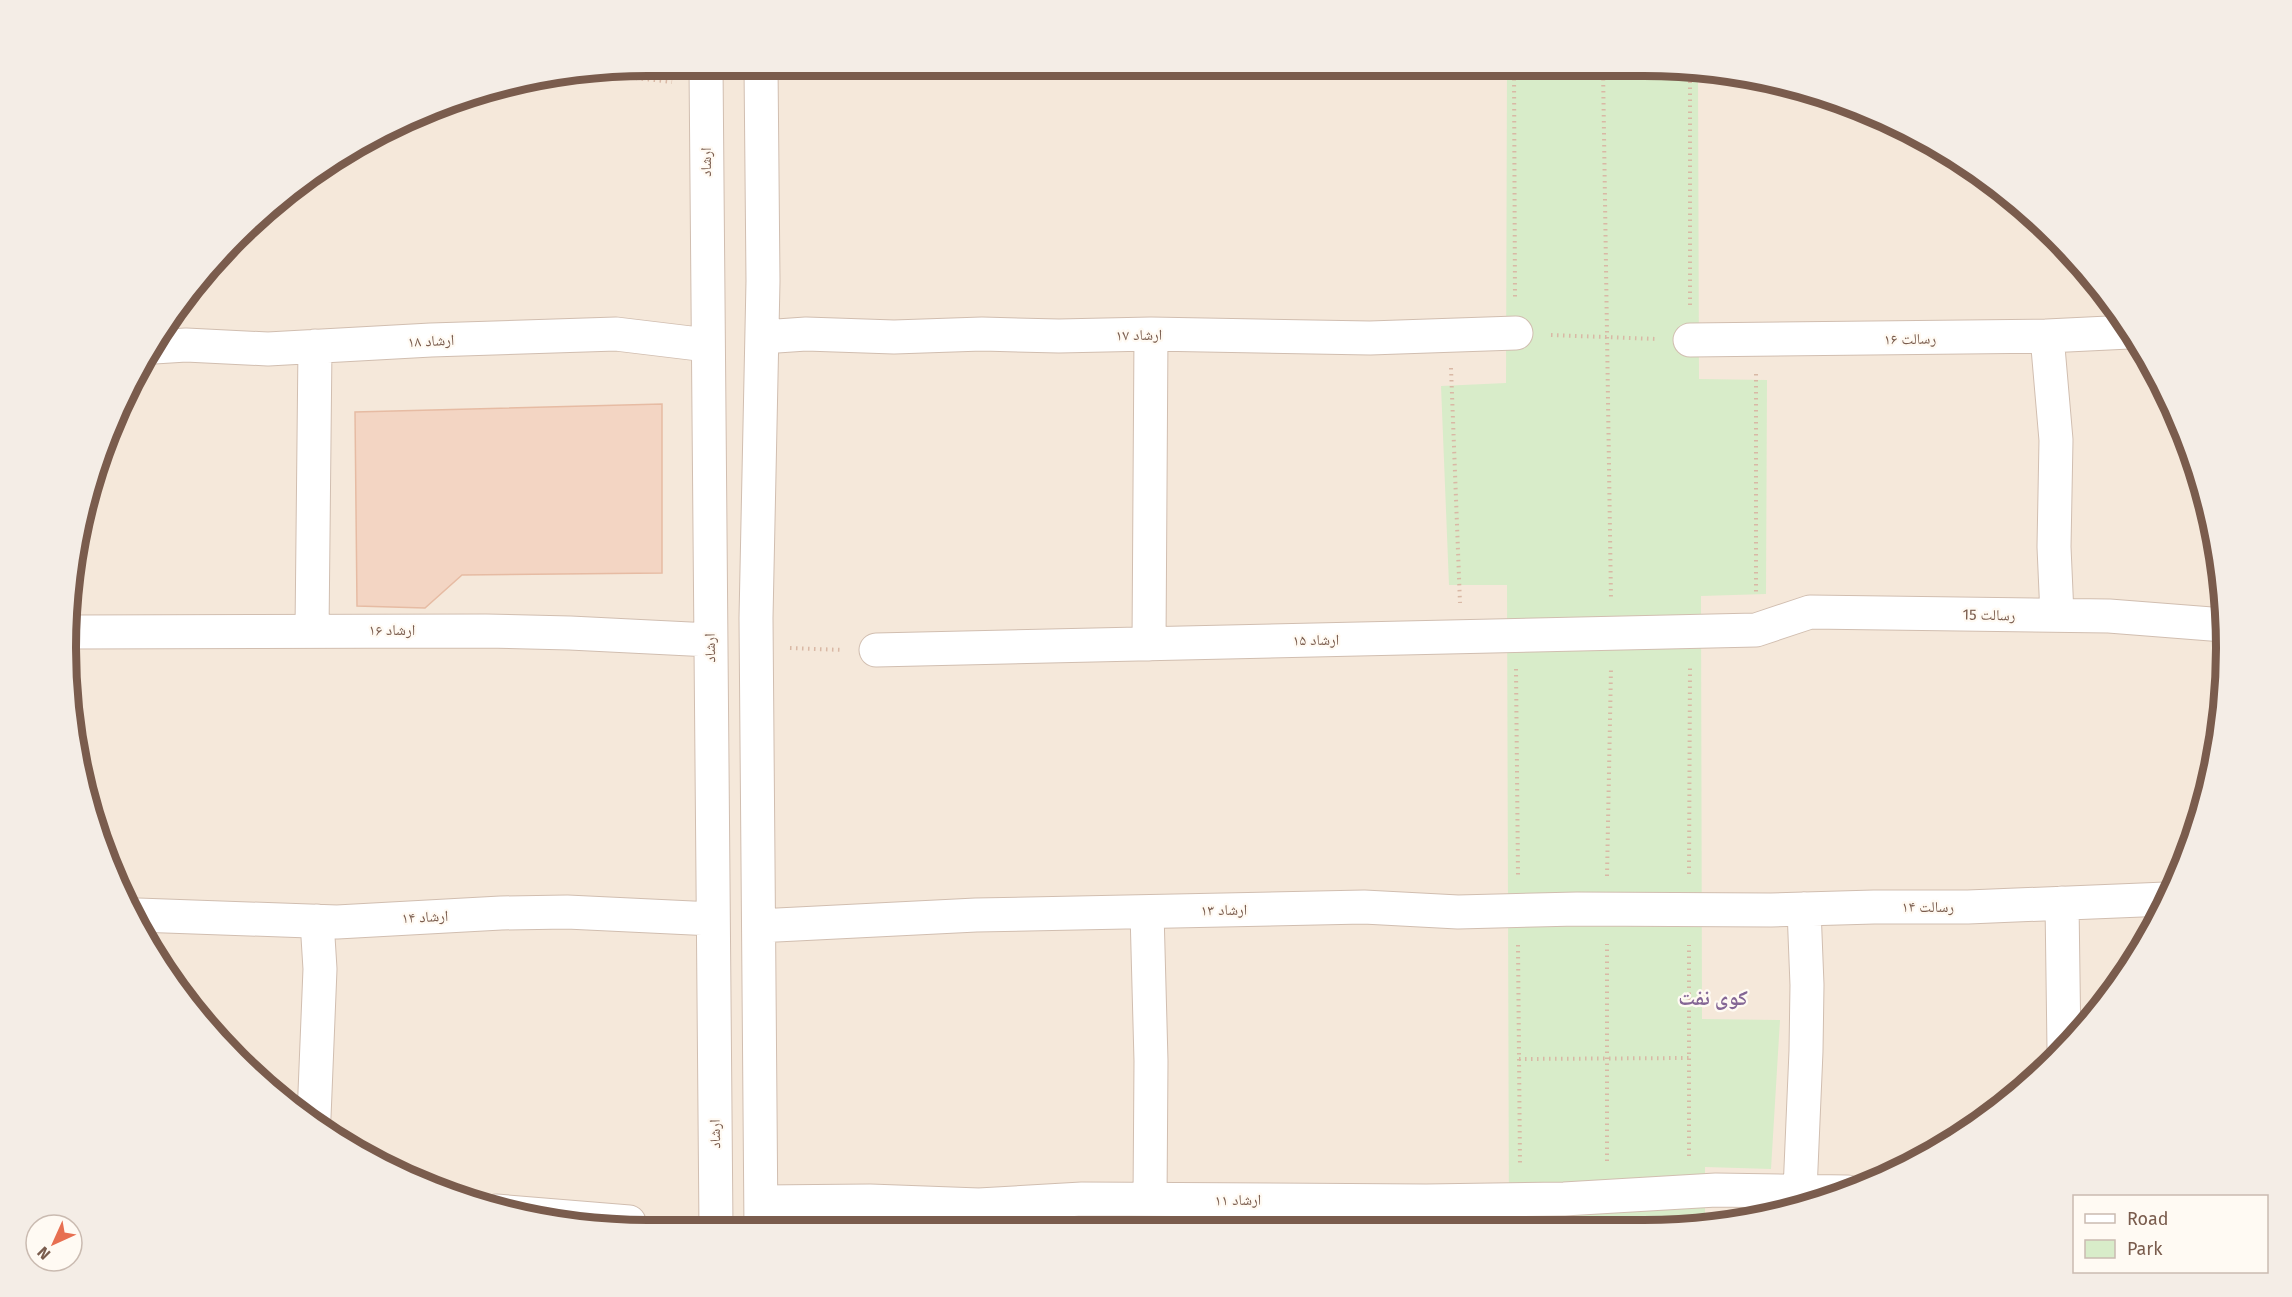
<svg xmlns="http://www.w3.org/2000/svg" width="2292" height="1297" viewBox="0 0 2292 1297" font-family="'Fira Sans','Noto Naskh Arabic',sans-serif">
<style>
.residential{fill:#f5e8da}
.green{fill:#d8ecc9}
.building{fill:#f3d5c3;stroke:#e6bba3;stroke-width:1.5}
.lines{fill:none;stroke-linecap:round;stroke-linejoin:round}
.minor-casing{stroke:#d1beb0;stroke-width:35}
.path{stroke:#d9b8a5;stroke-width:4;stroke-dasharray:1.5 4.5;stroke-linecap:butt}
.minor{stroke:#fff;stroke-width:33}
.labels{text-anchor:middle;stroke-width:4.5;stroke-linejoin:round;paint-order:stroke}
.street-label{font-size:15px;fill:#7a5c4d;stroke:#fffaf3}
.district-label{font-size:21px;font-weight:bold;fill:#846695;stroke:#fffaf3}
.rim{fill:none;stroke:#7a5c4d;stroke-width:8}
</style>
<rect width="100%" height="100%" fill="#fdf6ec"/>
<path class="residential" d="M649,66L1681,67L1830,97L1935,144L2028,211L2106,294L2166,391L2206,498L2225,611L2221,725L2195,836L2148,940L2056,1060L1967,1133L1831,1200L1719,1226L611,1230L497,1211L357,1153L210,1032L110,871L67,686L86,497L164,325L294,186L462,97Z"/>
<path class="green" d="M1507,67H1681L1698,70L1699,379L1767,380L1766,594L1701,596L1702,1019L1780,1020L1771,1169L1705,1167V1226L1509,1227L1507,585H1449L1441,386L1506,383Z"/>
<path class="building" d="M662,404V573L462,575L425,608L357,606L355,412Z"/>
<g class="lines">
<defs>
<path id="minor" d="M706,66L716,1229
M761,66L763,281L756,618L761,1229
M2047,336L2056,440L2054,547L2057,615
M762,337L806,334L894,337L982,334L1059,336L1151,334L1370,338L1516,333
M1690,340L2047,336L2129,332
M154,347L186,345L268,349L431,340L616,334L707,345
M312,631L315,346
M73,632L486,631L570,633L710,640
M1149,644L1151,334
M876,650L1756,630L1810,612L2109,616L2224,625
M2062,903L2064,1049
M1147,912L1151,1061L1150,1200
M138,915L337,922L501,913L567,912L713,919
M759,926L976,915L1364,907L1458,912L1577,909L1771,910L1874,907H1968L2166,899
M314,1117L320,969L317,921
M1800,1191L1806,1051L1807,985L1804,909
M761,1202L870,1201L979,1205L1082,1199L1426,1201L1564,1199L1716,1190L1848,1192
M496,1211L629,1222"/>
</defs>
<use href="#minor" class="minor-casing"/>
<path class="path" d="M1514,67L1515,298
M1603,67L1611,600
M600,74L672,82
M1690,305V69
M1551,335L1657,339
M1451,368L1460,603
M1756,374V595
M790,648L843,650
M1516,669L1518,875
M1689,874L1690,666
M1607,876L1611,668
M1518,945L1520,1166
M1519,1059L1689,1058
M1689,1156V945
M1607,1161V944
M663,1224L683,1225"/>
<use href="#minor" class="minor"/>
</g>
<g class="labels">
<g class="street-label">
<text transform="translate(706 162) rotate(-90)" y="5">ارشاد</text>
<text transform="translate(1139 335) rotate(-1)" y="5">ارشاد ۱۷</text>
<text transform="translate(1910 339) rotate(-1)" y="5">رسالت ۱۶</text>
<text transform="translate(431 341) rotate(-3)" y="5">ارشاد ۱۸</text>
<text transform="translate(1989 615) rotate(1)" y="5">رسالت 15</text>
<text x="392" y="635">ارشاد ۱۶</text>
<text transform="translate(1316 640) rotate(-1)" y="5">ارشاد ۱۵</text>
<text transform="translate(710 648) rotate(-91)" y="5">ارشاد</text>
<text x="1928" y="912">رسالت ۱۴</text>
<text transform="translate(1224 910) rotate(-1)" y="5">ارشاد ۱۳</text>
<text transform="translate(425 917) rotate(-3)" y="5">ارشاد ۱۴</text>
<text transform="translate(715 1134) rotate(-91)" y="5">ارشاد</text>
<text transform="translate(1238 1200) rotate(-1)" y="5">ارشاد ۱۱</text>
</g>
<g class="district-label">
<text x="1713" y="1005">کوی نفت</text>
</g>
</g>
<path d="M0 0H2292V1297H0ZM648 76H1644A572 572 0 0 1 2216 648V648A572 572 0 0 1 1644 1220H648A572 572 0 0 1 76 648V648A572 572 0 0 1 648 76Z" fill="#f4ede6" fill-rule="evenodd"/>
<path class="rim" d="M648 76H1644A572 572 0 0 1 2216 648V648A572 572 0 0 1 1644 1220H648A572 572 0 0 1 76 648V648A572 572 0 0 1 648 76Z"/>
<rect x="2073" y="1195" width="195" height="78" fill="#fffaf3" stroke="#cabbb1" stroke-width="1.5"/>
<rect x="2085" y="1214" width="30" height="9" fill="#ffffff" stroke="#cabbb1" stroke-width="1.5"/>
<text x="2127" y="1225" font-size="18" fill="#7a5c4d">Road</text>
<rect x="2085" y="1240" width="30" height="18" fill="#d8ecc9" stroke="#cabbb1" stroke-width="1.5"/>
<text x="2127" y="1255" font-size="18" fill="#7a5c4d">Park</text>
<g transform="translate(54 1243) rotate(225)"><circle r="28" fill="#fffaf3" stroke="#cabbb1" stroke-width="1.5"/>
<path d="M0-4.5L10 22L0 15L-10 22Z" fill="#e76f51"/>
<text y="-9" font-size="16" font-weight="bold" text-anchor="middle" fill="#7a5c4d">N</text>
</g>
</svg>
